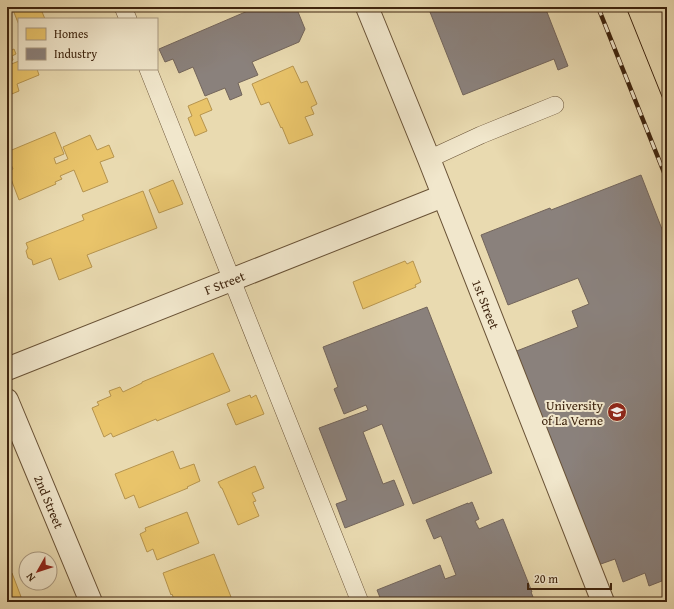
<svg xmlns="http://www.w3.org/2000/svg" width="674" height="609" viewBox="0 0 674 609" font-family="'Gentium Book Plus',serif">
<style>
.homes{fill:#e9c46a;stroke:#b6944e}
.industry{fill:#8a817c;stroke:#73655b}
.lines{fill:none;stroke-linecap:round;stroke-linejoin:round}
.lane-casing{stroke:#695236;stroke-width:18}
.street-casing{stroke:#695236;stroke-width:24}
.lane{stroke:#f1e7cc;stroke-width:17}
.street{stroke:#f1e7cc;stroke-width:22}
.tram{stroke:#3e240e;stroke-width:1}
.rail-casing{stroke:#3e240e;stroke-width:4.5}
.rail{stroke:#f1e7cc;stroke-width:3;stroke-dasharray:9;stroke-linecap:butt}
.labels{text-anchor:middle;stroke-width:4;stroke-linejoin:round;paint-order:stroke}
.street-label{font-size:13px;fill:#3e240e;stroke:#f1e7cc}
.poi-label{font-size:13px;fill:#3e240e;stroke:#f1e7cc;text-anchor:end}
</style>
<rect width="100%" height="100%" fill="#e9dab0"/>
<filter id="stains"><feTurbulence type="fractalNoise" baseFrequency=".005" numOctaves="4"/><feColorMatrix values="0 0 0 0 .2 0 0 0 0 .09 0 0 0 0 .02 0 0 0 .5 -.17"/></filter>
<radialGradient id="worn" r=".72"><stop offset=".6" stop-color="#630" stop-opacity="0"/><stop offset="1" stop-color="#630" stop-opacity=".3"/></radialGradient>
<path class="homes" d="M7,7H40L45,19H19V25L13,10L7,12Z
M7,49H9L10,51L14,49L16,54L12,56L13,60L8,62L9,65L19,61V69H37L39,75L17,84L19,91L7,96Z
M293,66L301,83L307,81L317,104L311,107L314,114L305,117L313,135L289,144L282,127L281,128L269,102L261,105L252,84Z
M207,98L212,110L200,115L207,131L195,136L188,118L192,116L188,106Z
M55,132L64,154L54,158L56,164L68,159L63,147L90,135L97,150L109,145L114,157L100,162L108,182L83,192L74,170L60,176L62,179L55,182L56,184L19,200L8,171L13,169L7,156V152Z
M173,180L183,204L159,213L149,190Z
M143,191L157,228L87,255L92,267L59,280L51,258L33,265L32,260L28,258L26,251L28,248L26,243L84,220L82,215Z
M405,261L407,264L413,261L421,282L415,285L416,287L363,309L353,282Z
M213,353L230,391L157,421L156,419L113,437L111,433L104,437L92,408L99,405L97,402L111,396L109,391L120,387L123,392L142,383V382Z
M250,395L251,398L256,395L264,414L236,425L227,404Z
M173,451L180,469L194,464L200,481L187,487L188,488L139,508L134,495L125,499L115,474Z
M255,466L264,488L252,493L256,501L253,502L259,516L238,525L222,488H221L218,482Z
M187,512L199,543L157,560L153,549L147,552L140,534L146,531L145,528Z
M214,554L233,602H175L172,594L171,595L163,573Z
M12,573L23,602H7V575Z"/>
<path class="industry" d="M257,7H296L305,29L299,42L252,62L258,75L238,83L242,95L230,100L225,88L205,96L193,67L179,73L173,59L165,62L159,49Z
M428,7H545L568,66L558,70L554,59L463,95Z
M641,175L667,242V579L649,586L645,573L623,582L615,559L598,565L514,352L578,327L572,311L589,304L578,278L508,305L481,235L550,208L551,210Z
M427,307L492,473L413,504L382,424L363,432L383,484L394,480L404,505L345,528L336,504L347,500L319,428L368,410L366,405L344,414L334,389L338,387L323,347Z
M472,502L479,519L475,521L479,529L503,519L532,592H531L535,602H379L381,600L377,590L440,565L445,579L456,575L441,536L434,539L426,520L468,503V504Z"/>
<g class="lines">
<defs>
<path id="lane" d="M123,7L128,19
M148,69L360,602
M429,159L481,135L555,105"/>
<g id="street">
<path id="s1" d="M367,7L429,159L603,602"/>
<path id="s2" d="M7,369L443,196"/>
<path id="s3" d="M7,400L91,602"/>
</g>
</defs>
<use href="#lane" class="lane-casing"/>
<use href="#street" class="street-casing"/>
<use href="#lane" class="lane"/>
<use href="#street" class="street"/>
<path class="tram" d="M626,7L667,109
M661,7L667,21"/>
<defs>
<path id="rail" d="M598,7L667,180"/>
</defs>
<use href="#rail" class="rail-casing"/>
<use href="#rail" class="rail"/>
</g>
<defs>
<symbol id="university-disc" viewBox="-11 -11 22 22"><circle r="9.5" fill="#8f2418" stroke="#f1e7cc"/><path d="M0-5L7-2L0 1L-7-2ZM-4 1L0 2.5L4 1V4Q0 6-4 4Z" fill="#fff"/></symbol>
</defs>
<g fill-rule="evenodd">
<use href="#university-disc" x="606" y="401" width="22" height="22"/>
</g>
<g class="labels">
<g class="street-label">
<text dy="5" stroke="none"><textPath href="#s2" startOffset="234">F Street</textPath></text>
<text dy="5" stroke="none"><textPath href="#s1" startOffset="320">1st Street</textPath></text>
<text dy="5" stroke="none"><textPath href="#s3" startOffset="110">2nd Street</textPath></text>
</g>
<g class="poi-label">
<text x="603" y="410">University<tspan x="603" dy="15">of La Verne</tspan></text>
</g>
</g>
<rect width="674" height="609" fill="none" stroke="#e9dab0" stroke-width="24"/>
<rect x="8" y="8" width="658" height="593" fill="none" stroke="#3e240e" stroke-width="2"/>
<rect x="12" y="12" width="650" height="585" fill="none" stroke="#3e240e"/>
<rect x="18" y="18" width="140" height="52" fill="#f1e7cc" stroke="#a99980"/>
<rect x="26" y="28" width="20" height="12" fill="#e9c46a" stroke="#a99980"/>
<text x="54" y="38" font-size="12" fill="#3e240e">Homes</text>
<rect x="26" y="48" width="20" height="12" fill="#8a817c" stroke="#a99980"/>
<text x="54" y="58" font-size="12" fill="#3e240e">Industry</text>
<g transform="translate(38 571) rotate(231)"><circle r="19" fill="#f1e7cc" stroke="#a99980"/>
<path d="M0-3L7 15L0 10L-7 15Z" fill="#8f2418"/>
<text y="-6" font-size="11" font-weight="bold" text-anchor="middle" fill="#3e240e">N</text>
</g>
<path d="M528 583v6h83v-6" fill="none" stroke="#3e240e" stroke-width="2"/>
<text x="534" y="583" font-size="12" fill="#3e240e" stroke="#f1e7cc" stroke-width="3" paint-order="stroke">20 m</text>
<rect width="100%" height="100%" filter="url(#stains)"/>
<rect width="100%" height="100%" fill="url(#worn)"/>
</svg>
